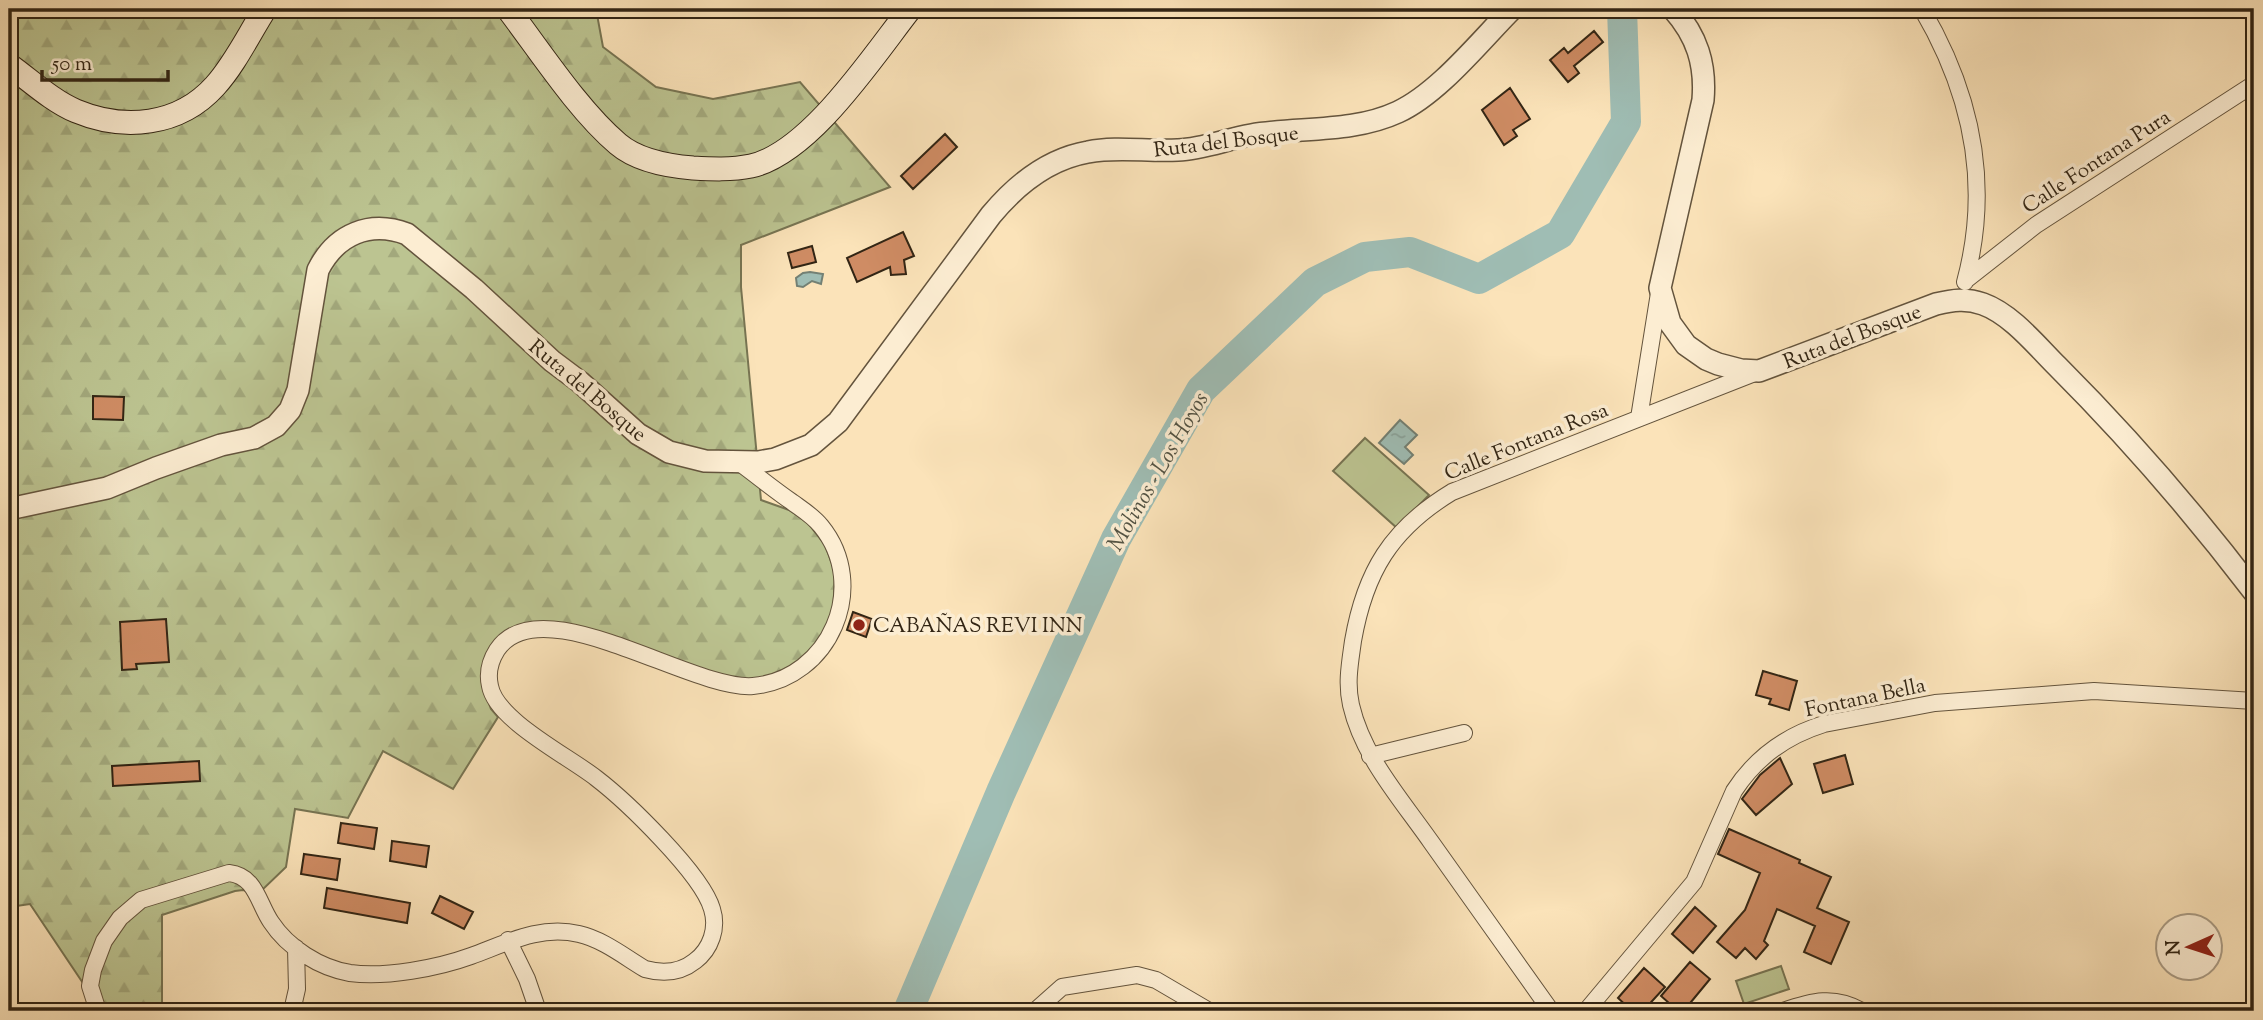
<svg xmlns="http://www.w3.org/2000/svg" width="2263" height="1020" viewBox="0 0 2263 1020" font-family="'Sorts Mill Goudy',serif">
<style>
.forest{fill:url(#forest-firs);stroke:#777452;stroke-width:2}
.garden{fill:#bcc491;stroke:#777452;stroke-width:2}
.water{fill:url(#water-ripples);stroke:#738074;stroke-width:2}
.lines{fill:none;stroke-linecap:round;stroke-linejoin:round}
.river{stroke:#9fbdb4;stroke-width:30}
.building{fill:#cf8c64;stroke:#322514;stroke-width:2}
.minor-casing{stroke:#64543d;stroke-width:18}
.tertiary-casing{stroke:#64543d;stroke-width:24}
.secondary-casing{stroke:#322514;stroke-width:25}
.minor{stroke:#fcedd2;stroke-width:16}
.tertiary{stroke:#fcedd2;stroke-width:21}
.secondary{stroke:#fcedd2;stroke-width:23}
.poi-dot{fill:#8f2418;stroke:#fcedd2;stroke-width:2.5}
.labels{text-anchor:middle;stroke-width:7;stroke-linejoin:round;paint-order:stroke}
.street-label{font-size:21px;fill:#322514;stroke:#fcedd2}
.poi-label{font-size:21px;fill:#322514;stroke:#fcedd2;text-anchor:start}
.water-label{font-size:23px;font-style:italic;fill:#535344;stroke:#fcedd2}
</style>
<defs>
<pattern id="forest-firs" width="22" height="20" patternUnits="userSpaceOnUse" patternTransform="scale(1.75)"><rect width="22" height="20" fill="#bcc491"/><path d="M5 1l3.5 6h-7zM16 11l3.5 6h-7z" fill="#a2a87c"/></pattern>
<pattern id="water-ripples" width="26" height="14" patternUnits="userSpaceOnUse" patternTransform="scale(1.75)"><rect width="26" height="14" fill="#9fbdb4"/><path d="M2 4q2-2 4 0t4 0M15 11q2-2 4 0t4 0" fill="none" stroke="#89a29a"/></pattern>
</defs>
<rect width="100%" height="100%" fill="#fbe3b9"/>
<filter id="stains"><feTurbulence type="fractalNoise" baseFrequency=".00286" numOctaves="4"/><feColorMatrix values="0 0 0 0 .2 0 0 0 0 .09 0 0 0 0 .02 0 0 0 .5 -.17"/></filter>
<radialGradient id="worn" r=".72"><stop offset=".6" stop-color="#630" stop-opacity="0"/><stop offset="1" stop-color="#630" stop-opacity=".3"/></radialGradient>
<path class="forest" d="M9,9H596L603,47L656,87L713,99L800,82L890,187L741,245V287L761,500L789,510L807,522L825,545L835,572L833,616L812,652L779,675L738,681L538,623L515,628L483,687L491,709L498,717L453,789L383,751L348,818L295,809L286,867L258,894L243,890L235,891L162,915V1011L101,1010L30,904L9,907Z"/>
<path class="garden" d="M1365,438L1429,495L1397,528L1333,471Z
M1781,966L1789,989L1744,1004L1736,981Z"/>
<path class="water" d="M810,272L823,274L821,284L812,281L803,287L797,286L796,278L803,273Z
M1400,420L1417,435L1405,447L1413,455L1404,464L1379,443Z"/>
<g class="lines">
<path class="river" d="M908,1011L1001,792L1116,539L1201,390L1315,282L1365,257L1410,252L1479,279L1560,234L1626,122L1622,9"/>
</g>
<path class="building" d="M1594,31L1603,42L1574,66L1579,73L1568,82L1550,60L1564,48L1568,53Z
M1510,88L1530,119L1513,130L1517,136L1504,145L1482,110Z
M945,134L957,147L913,189L901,176Z
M903,232L914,256L904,260L906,274L891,275L890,267L857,282L847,258Z
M812,246L816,262L792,268L788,253Z
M93,396L124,397L123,420L93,419Z
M853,612L872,619L866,637L847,630Z
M166,619L169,662L136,664L137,669L122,670L120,622Z
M1763,671L1797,681L1789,710L1769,704L1771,699L1756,695Z
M1845,755L1853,784L1823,793L1814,764Z
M1780,758L1792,784L1756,815L1742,799L1760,775Z
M199,761L200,781L113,786L112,766Z
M341,823L377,828L374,849L338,843Z
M1729,829L1800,860L1799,863L1831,877L1817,908L1849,922L1831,964L1804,952L1815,926L1777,909L1764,941L1768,945L1756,959L1745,948L1736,958L1717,942L1745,910L1760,873L1718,854Z
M392,841L429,846L426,867L390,861Z
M304,854L340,859L337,880L301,874Z
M327,888L410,903L407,923L324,908Z
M440,896L473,912L464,929L432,913Z
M1695,907L1716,926L1693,953L1672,934Z
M1690,962L1710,979L1691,1002L1701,1011H1678L1661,996Z
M1644,968L1665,987L1643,1011H1632L1618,998Z"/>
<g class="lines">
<defs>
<path id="minor" d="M1922,9C1972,94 1991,186 1965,282
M1966,280L2036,225L2254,84
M1639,418L1659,293
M1370,756L1464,733
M508,940L527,979L538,1011
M98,1011L90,986L93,970L104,941L120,918L141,900L229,873C256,876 258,903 271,922C288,948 320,968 350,973C385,978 438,968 471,956C507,943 540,925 579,934C602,939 625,957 645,969C663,974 680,973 695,961C711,949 718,928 712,909C702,874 626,801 596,778C568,756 496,720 490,686C487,673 490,661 497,650C540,585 692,691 753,686C830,679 870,586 821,526C813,516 803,510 792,502C773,489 755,474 737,461
M292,1011L297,989L296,948
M1035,1011L1062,987L1137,975L1156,980L1209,1011
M1551,1011C1511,955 1471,898 1431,842C1401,799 1363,757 1351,705C1346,683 1350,663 1353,641C1365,572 1391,529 1452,492L1757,372
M1586,1011L1694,882L1734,791C1756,757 1785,736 1824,724L1935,703L2094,691L2254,701
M1783,1011C1812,1001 1834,995 1862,1011"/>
<path id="tertiary" d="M1673,9C1697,36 1706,64 1703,100L1660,288L1670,323L1686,345L1706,359L1718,364L1741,370L1759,371L1936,304C1953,300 1966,298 1983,304C2011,314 2036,345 2057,366C2128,437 2193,512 2254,592
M9,509L107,488L156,468L221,445L254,438L276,426L290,410L298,390L318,270C336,234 370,220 407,234L474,289L552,361L580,382L638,434L669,452L705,461L758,462L775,459L811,445L838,422L991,215C1016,185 1048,159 1088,152C1117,146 1148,152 1178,150C1203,149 1227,139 1251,135C1300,127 1353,133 1398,112C1439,93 1480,41 1512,9"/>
<path id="secondary" d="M508,9C540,51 578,110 618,144C638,161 668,166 693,168C712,169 731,170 751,166C810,153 873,56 910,9
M9,65C30,80 52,101 76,111C124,131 179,126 215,86C235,64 249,34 265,9"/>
</defs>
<use href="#minor" class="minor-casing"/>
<use href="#tertiary" class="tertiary-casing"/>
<use href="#secondary" class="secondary-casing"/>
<use href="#minor" class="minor"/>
<use href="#tertiary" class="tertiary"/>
<use href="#secondary" class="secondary"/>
</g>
<circle class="poi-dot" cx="859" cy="625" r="7"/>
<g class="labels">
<g class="street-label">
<text transform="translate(1226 141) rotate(-7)" y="7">Ruta del Bosque</text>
<text transform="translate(2096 161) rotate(-33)" y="7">Calle Fontana Pura</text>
<text transform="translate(1852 336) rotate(-21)" y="7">Ruta del Bosque</text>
<text transform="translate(588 390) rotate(40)" y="7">Ruta del Bosque</text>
<text transform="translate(1526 441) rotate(-22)" y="7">Calle Fontana Rosa</text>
<text transform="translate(1865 697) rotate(-12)" y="7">Fontana Bella</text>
</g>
<g class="poi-label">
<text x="873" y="632">CABAÑAS REVI INN</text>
</g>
<g class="water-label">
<text transform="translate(1157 471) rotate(-60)" y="8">Molinos - Los Hoyos</text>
</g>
</g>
<rect width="2263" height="1020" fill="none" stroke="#fbe3b9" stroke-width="35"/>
<rect x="10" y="10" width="2242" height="999" fill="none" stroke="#322514" stroke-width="3.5"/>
<rect x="18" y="18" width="2228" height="985" fill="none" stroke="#322514" stroke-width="2"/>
<g transform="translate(2189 947) rotate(267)"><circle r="33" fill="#fcedd2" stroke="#ab9d86" stroke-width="2"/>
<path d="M0-5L12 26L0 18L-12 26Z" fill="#8f2418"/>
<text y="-10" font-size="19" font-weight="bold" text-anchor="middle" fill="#322514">N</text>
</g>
<path d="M42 70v10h126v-10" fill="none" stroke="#322514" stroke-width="3.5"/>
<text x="52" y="70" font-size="21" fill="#322514" stroke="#fcedd2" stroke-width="5" paint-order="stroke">50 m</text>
<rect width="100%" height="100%" filter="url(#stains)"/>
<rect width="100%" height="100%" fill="url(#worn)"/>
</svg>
